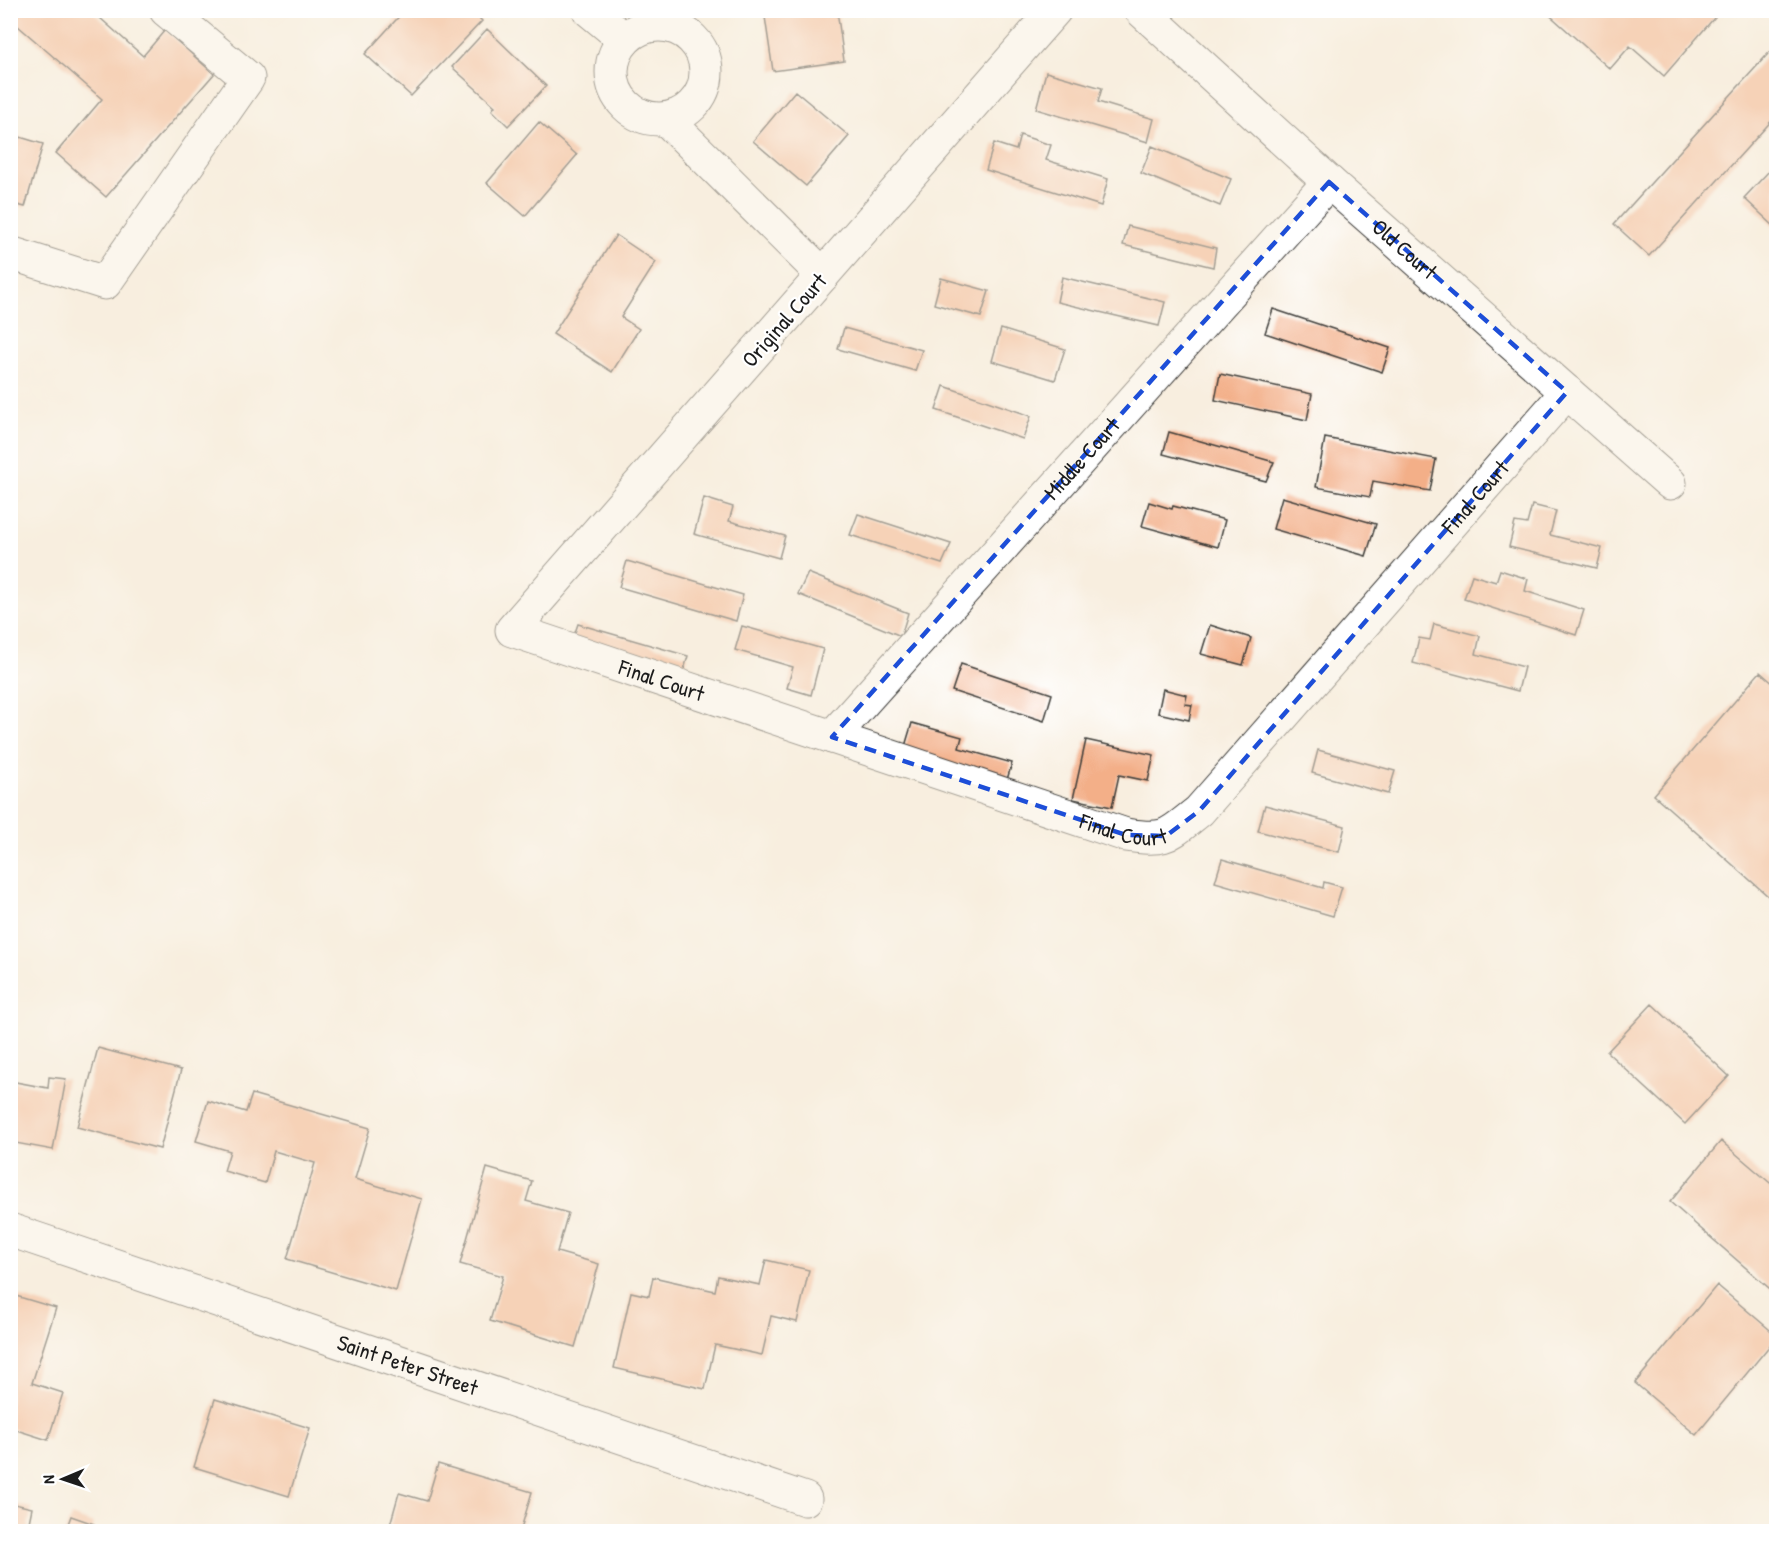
<svg xmlns="http://www.w3.org/2000/svg" width="1787" height="1542" viewBox="0 0 1787 1542" font-family="'Patrick Hand',sans-serif">
<style>
.building{fill:#f3af88}
.lines{fill:none;stroke-linecap:round;stroke-linejoin:round}
.minor-casing{stroke:#3d3c39;stroke-width:35}
.minor{stroke:#fff;stroke-width:33}
.marked{fill:none;stroke:#1d4ed8;stroke-width:4.5;stroke-dasharray:12 8;stroke-linejoin:round}
.labels{text-anchor:middle;stroke-width:4.5;stroke-linejoin:round;paint-order:stroke}
.street-label{font-size:22px;fill:#1c1c1c;stroke:#fff}
</style>
<rect width="100%" height="100%" fill="#fff"/>
<filter id="ink" filterUnits="userSpaceOnUse"><feTurbulence type="fractalNoise" baseFrequency=".0167" numOctaves="2"/><feDisplacementMap in="SourceGraphic" scale="12" xChannelSelector="R" yChannelSelector="G"/><feConvolveMatrix kernelMatrix="1 2 1 2 8 2 1 2 1" color-interpolation-filters="sRGB"/></filter>
<filter id="wash" filterUnits="userSpaceOnUse"><feTurbulence type="fractalNoise" baseFrequency=".008" numOctaves="4" result="noise"/><feDisplacementMap in="SourceGraphic" scale="24" xChannelSelector="R" yChannelSelector="G"/><feGaussianBlur stdDeviation="1.35" result="paint"/><feColorMatrix in="noise" values="0 0 0 0 0 0 0 0 0 0 0 0 0 0 0 0 0 1.4 0 .05"/><feComposite in="paint" operator="in"/></filter>
<g filter="url(#wash)">
<rect width="100%" height="100%" fill="#f8eedf"/>
<g id="blocks">
<path class="building" d="M10,10H91L143,56L165,30L214,74L106,197L56,153L102,99L10,19Z
M405,10H471L482,21L411,96L365,54Z
M764,10H837L844,61L773,71Z
M1544,10H1721L1664,76L1630,46L1610,69Z
M487,29L546,86L508,126L492,110L495,106L452,67Z
M1776,45V116L1649,256L1614,224Z
M1046,72L1102,88L1098,102L1154,119L1148,142L1036,109Z
M795,91L849,136L806,186L753,141Z
M539,122L577,155L525,216L487,183Z
M10,134L43,144L25,207L10,203Z
M1020,135L1051,145L1046,160L1108,179L1101,206L986,170L994,143L1016,150Z
M1152,146L1231,179L1220,206L1141,173Z
M1770,170L1776,176V228L1744,198Z
M1128,226L1216,248L1213,267L1123,245Z
M616,235L656,262L621,317L639,329L612,372L553,334Z
M1062,277L1165,302L1159,326L1057,302Z
M941,278L989,291L981,317L934,304Z
M1273,309L1390,348L1382,372L1265,333Z
M844,328L922,350L915,371L838,349Z
M1001,329L1065,349L1055,380L992,361Z
M1220,374L1312,394L1307,420L1215,400Z
M944,386L1031,416L1023,439L936,410Z
M1169,432L1274,462L1266,481L1163,454Z
M1325,438L1436,459L1430,491L1373,481L1370,497L1316,487Z
M1282,497L1376,524L1366,556L1273,529Z
M704,498L733,507L729,521L785,536L779,558L694,534Z
M1149,502L1172,509L1173,506L1225,520L1218,547L1142,526Z
M1532,505L1556,511L1550,535L1602,548L1597,568L1509,547L1515,522L1527,524Z
M858,514L951,544L942,564L850,535Z
M627,561L743,595L736,621L619,587Z
M1500,570L1528,579L1525,591L1584,610L1576,635L1464,599L1472,575L1496,582Z
M808,573L908,613L901,636L798,594Z
M578,624L688,656L681,680L570,647Z
M1434,624L1480,636L1476,654L1524,667L1518,691L1413,663L1419,638L1430,640Z
M1210,625L1251,638L1243,665L1201,654Z
M742,626L823,649L811,695L787,688L793,667L735,650Z
M961,664L1052,694L1044,721L952,691Z
M1760,672L1776,686V903L1654,795Z
M1163,689L1187,695L1185,704L1192,705L1189,720L1158,713Z
M912,723L962,737L959,748L1012,763L1006,783L903,753Z
M1086,740L1154,755L1148,781L1119,775L1112,807L1073,799Z
M1318,750L1395,771L1388,794L1312,773Z
M1265,805L1345,826L1339,852L1258,831Z
M1222,859L1323,888L1324,882L1342,887L1333,916L1215,882Z
M1652,1004L1729,1076L1685,1124L1607,1052Z
M98,1048L181,1070L160,1149L77,1127Z
M49,1077L66,1079L53,1150L10,1142V1081L48,1088Z
M252,1094L370,1128L355,1179L422,1199L396,1291L287,1259L315,1163L274,1151L265,1183L224,1171L230,1151L196,1141L208,1101L246,1112Z
M1721,1141L1776,1188V1294L1670,1202Z
M487,1168L532,1181L526,1201L568,1213L557,1252L599,1264L575,1347L490,1321L503,1276L460,1264Z
M766,1260L809,1270L797,1322L771,1316L762,1355L715,1345L705,1389L614,1368L631,1292L649,1296L653,1277L715,1291L718,1276L760,1285Z
M1717,1285L1776,1335V1338L1696,1435L1635,1383Z
M16,1296L56,1308L32,1383L63,1393L48,1440L10,1428V1314Z
M215,1399L310,1428L289,1496L194,1467Z
M438,1464L532,1492L520,1532H388L399,1493L427,1501Z
M10,1503L32,1508L27,1532H10Z
M71,1516L94,1524L92,1532H65Z"/>
</g>
</g>
<g filter="url(#ink)">
<use href="#blocks" fill-opacity="0" stroke="#3d3c39" stroke-width="1.5"/>
<g class="lines">
<defs>
<g id="minor">
<path d="M589,10L624,39"/>
<path id="s1" d="M1055,10L512,630L1126,835C1168,841 1167,836 1199,811L1567,392"/>
<path id="s2" d="M1141,10L1329,182L1670,483"/>
<circle cx="659" cy="72" r="47"/>
<path d="M666,119L823,275"/>
<path d="M10,253L105,283L248,78L166,10"/>
<path id="s3" d="M832,737L1329,182"/>
<path id="s4" d="M10,1230L805,1499"/>
</g>
</defs>
<use href="#minor" class="minor-casing"/>
<use href="#minor" class="minor"/>
</g>
</g>
<path d="M0 0H1787V1542H0ZM1329,182L1567,392L1199,811L1166,836L1126,835L832,737Z" fill="#f8eedf" fill-opacity=".55" fill-rule="evenodd"/>
<path class="marked" d="M1329,182L1567,392L1199,811L1166,836L1126,835L832,737Z"/>
<g class="labels">
<g class="street-label">
<text dy="8" stroke="none"><textPath href="#s2" startOffset="356">Old Court</textPath></text>
<text transform="translate(784 320) rotate(-49)" y="8">Original Court</text>
<text dy="8" stroke="none"><textPath href="#s3" startOffset="374">Middle Court</textPath></text>
<text dy="8" stroke="none"><textPath href="#s1" startOffset="1971">Final Court</textPath></text>
<text dy="8" stroke="none"><textPath href="#s1" startOffset="982">Final Court</textPath></text>
<text dy="8" stroke="none"><textPath href="#s1" startOffset="1468">Final Court</textPath></text>
<text dy="8" stroke="none"><textPath href="#s4" startOffset="420">Saint Peter Street</textPath></text>
</g>
</g>
<rect width="1787" height="1542" fill="none" stroke="#fff" stroke-width="36"/>
<g transform="translate(63 1479) rotate(268)" stroke="#ffffff" stroke-width="4.5" paint-order="stroke">
<path d="M0-4.5L10 22L0 15L-10 22Z" fill="#1c1c1c"/>
<text y="-9" font-size="16" font-weight="bold" text-anchor="middle" fill="#1c1c1c">N</text>
</g>
</svg>
